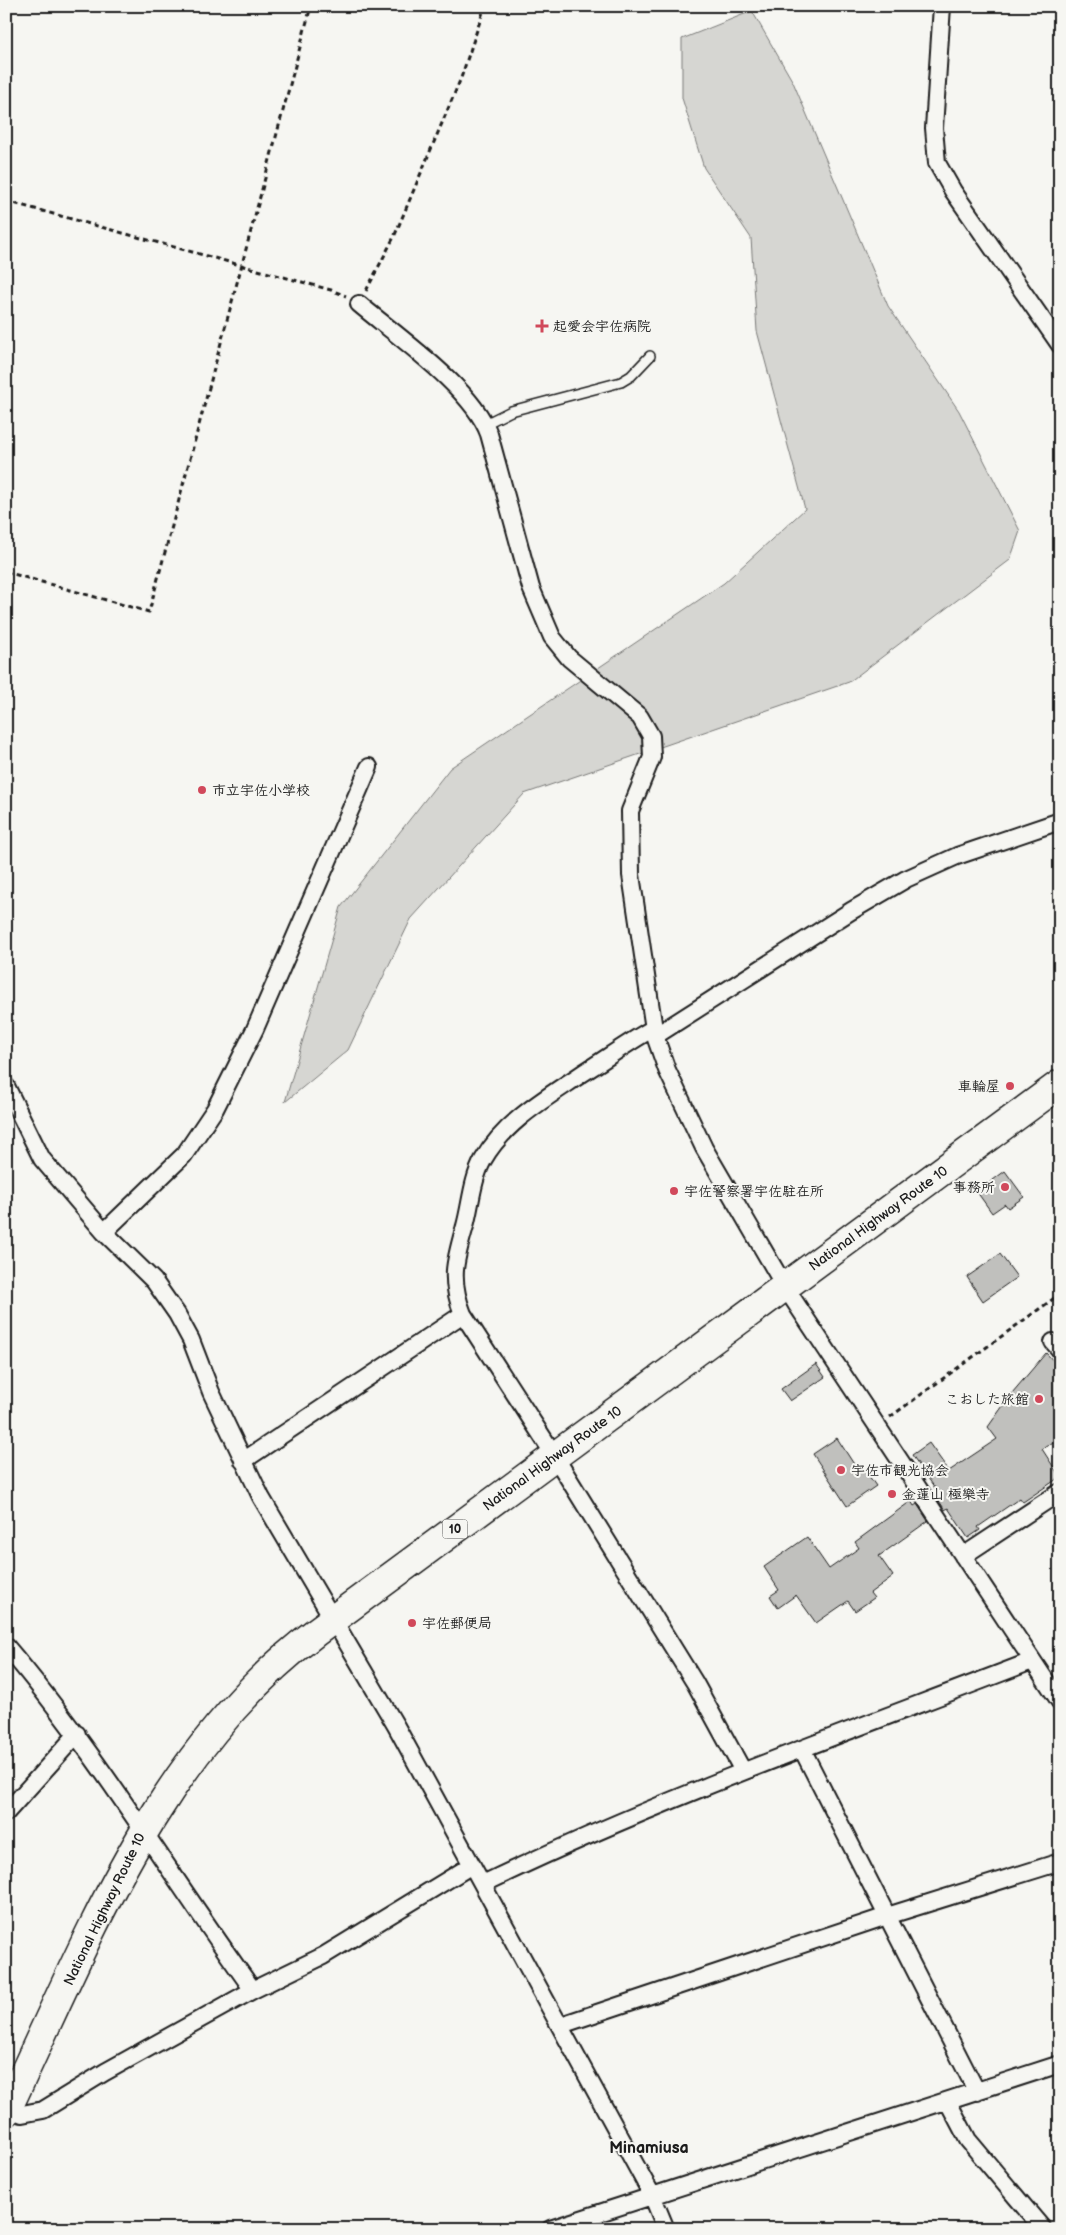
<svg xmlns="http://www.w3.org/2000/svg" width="1066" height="2235" viewBox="0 0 1066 2235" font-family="'Balsamiq Sans','Klee One',sans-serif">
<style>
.green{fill:#d6d6d2;stroke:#797977}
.building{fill:#c0c0bd;stroke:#1c1c1c}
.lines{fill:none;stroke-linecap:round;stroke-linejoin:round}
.service-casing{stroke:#1c1c1c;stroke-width:12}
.minor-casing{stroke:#1c1c1c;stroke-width:20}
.trunk-casing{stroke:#1c1c1c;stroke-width:31}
.path{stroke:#1c1c1c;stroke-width:3;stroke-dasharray:5 4;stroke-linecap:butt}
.service{stroke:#f6f6f2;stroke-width:9}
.minor{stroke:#f6f6f2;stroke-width:16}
.trunk{stroke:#f6f6f2;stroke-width:28}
.poi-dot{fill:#d1495b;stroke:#f6f6f2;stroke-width:2}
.labels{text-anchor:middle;stroke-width:4;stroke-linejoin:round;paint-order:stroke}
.shield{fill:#f6f6f2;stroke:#5d5d5c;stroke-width:1}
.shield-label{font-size:12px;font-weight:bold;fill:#1c1c1c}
.poi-label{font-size:14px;font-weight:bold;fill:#1c1c1c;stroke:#f6f6f2;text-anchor:start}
.street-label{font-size:14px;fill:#1c1c1c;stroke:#f6f6f2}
.quarter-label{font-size:16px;font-weight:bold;fill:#1c1c1c;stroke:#f6f6f2}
</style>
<rect width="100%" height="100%" fill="#f6f6f2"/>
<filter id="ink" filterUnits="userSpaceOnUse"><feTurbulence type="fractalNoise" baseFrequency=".02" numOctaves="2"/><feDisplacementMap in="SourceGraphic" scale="10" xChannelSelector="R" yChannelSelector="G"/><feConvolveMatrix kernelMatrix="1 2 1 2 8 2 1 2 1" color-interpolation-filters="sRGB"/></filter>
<g filter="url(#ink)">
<path class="green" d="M752,11L793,82L888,306L959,411L1020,531L1010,560L849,682L524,794L411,919L348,1050L285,1102L341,907L450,768L724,583L805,509L757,331L751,238L704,168L682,98V39Z"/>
<path class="building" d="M1005,1171L1024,1197L1008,1208L1005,1204L992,1213L977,1192Z
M1000,1254L1017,1277L983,1301L967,1277Z
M1046,1353L1060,1368V1438L1042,1449L1060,1477L1023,1502L1020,1498L978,1527L980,1530L968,1538L948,1508L945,1510L934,1493L937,1491L912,1455L929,1443L949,1471L997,1439L988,1427L1012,1393Z
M816,1364L825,1377L790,1401L781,1389Z
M837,1438L859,1472L864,1469L876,1486L847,1506L813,1454Z
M911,1501L914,1506L917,1504L928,1521L879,1556L893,1576L870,1593L874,1598L855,1611L848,1601L816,1623L796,1595L778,1608L770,1596L779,1590L764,1567L807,1537L829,1569L859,1548L855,1542Z"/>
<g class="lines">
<defs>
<path id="service" d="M485,424L511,411L621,382L631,376L650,356"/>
<path id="minor" d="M942,6L934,128L937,163L953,191L1060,345
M359,304C397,336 473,389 489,434L531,588L552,637L569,658L640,717L651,736L652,757L630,811L631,875L655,1036L667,1070L704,1148L785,1287L1060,1702
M654,1028C630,1041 607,1058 583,1073C548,1097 505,1121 483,1160C472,1180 471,1204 465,1226C455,1261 449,1279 463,1314L549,1447L695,1683L743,1771
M655,1036L851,911L906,879L957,856L1060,821
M6,1086L42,1159L104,1232L154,1281L177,1314L191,1340L211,1392L261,1497L396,1726L652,2195L666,2229
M104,1232L184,1155L215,1109L255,1029L369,767
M1053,1342L1060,1350
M243,1461L463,1314
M963,1556L1060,1492
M6,1646C98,1754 170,1875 253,1990
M802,1749L977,2092
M6,1813L77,1734
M483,1884C661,1798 848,1732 1032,1661
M561,2025L887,1916L1060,1862
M948,2102L968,2140L1043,2229
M8,2108L22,2114L43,2110L105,2072L253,1990L323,1956L472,1865
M550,2229L1060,2064"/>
<path id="trunk" d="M6,2112C88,1939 158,1751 316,1632L1060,1084"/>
</defs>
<use href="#service" class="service-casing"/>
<use href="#minor" class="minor-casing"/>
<use href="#trunk" class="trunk-casing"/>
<path class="path" d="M6,201L331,290L346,296
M366,291L394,237L461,78L485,6
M6,572L149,612L311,6
M890,1417L1060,1294"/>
<use href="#service" class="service"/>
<use href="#minor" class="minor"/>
<use href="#trunk" class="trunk"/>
</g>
</g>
<g class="poi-dot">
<path d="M539.5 318.5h5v5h5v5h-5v5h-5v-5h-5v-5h5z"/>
<circle cx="202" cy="790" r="5"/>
<circle cx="1010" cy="1086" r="5"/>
<circle cx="1005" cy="1187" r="5"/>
<circle cx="674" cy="1191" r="5"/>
<circle cx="1039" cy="1399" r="5"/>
<circle cx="841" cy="1470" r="5"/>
<circle cx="892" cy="1494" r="5"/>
<circle cx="412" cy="1623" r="5"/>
</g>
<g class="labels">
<rect class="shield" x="442.5" y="1519.5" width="25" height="19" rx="4"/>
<g class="shield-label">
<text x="455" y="1533">10</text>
</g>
<g class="poi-label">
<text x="553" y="331">起愛会宇佐病院</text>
<text x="212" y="795">市立宇佐小学校</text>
<text x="1000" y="1091" text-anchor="end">車輪屋</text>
<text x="995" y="1192" text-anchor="end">事務所</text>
<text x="684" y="1196">宇佐警察署宇佐駐在所</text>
<text x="1029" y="1404" text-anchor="end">こおした旅館</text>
<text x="851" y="1475">宇佐市観光協会</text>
<text x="902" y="1499">金蓮山 極樂寺</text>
<text x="422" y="1628">宇佐郵便局</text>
</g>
<g class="street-label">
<text transform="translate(878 1218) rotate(-36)" y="5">National Highway Route 10</text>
<text transform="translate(552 1458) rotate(-36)" y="5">National Highway Route 10</text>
<text transform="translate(104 1909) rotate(-64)" y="5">National Highway Route 10</text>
</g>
<g class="quarter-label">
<text x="649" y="2153">Minamiusa</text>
</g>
</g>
<rect width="1066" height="2235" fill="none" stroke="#f6f6f2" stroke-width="25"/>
<rect x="12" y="12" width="1041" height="2210" fill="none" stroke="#1c1c1c" stroke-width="2" filter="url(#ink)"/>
</svg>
